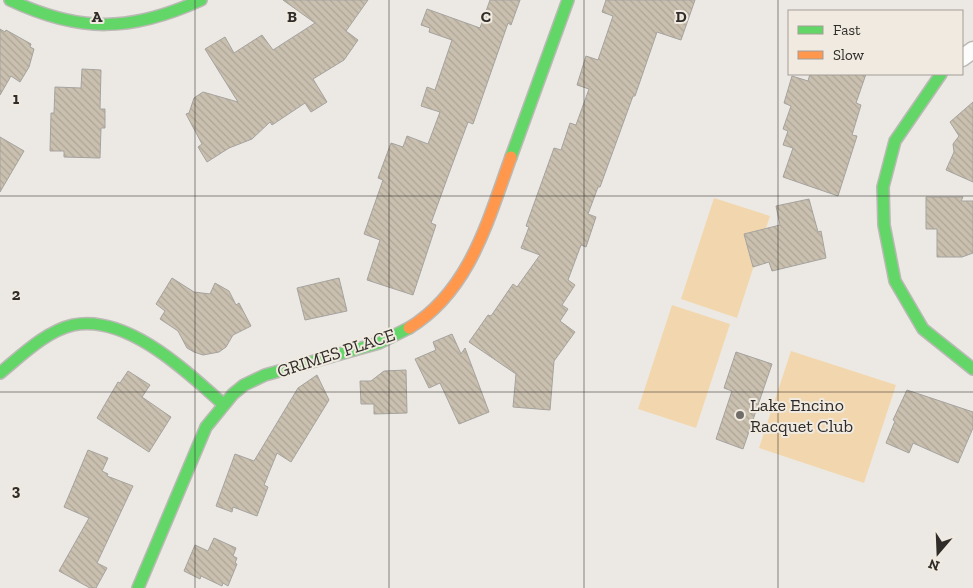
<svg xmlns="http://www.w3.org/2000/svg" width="973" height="588" viewBox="0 0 973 588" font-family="'Zilla Slab',serif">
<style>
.pitch{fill:#f2d7ae}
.building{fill:url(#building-back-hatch);stroke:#a5a39f}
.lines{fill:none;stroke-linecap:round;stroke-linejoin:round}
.street-casing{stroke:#bbb9b5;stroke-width:19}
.fast-casing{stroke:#bbb9b5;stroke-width:14}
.slow-casing{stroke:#bbb9b5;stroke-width:14}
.street{stroke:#fcfcfb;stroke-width:16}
.fast{stroke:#63d668;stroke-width:11}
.slow{stroke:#ff974d;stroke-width:11}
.grid{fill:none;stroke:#2f2c29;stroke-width:1;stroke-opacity:0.55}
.poi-dot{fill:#716e6a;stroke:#f0eae0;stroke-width:2}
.labels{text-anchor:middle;stroke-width:4;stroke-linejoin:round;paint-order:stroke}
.street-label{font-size:18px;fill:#2f2c29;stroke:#f0eae0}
.poi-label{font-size:18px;fill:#2f2c29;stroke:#f0eae0;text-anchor:start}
.grid-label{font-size:16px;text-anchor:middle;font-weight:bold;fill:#2f2c29;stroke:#f0eae0;stroke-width:4;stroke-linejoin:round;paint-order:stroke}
</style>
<defs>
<pattern id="building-back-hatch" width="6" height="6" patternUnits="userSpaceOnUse" patternTransform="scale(1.25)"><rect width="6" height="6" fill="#cac0b0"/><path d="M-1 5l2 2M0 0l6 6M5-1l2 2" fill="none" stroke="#aea597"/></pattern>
</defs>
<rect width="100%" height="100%" fill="#ece9e4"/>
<path class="pitch" d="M714,198L770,216L737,318L681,299Z
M672,305L730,324L696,428L638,409Z
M791,351L896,385L864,483L759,448Z"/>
<path class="building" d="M283,0H368L346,31L358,40L344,60L313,79L327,102L311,112L305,103L272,125L270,122L252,139L229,148L207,162L198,147L202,144L186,114L189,113L194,98L203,92L238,102L205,49L225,37L234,53L262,35L273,50L315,23Z
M490,0H520L511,25L508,23L473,124L468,122L448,176L431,223L436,225L413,295L367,280L380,240L364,234L383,180L378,178L391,143L403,147L407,136L428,144L440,112L421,106L427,87L435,90L452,40L429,32L430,28L421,25L427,9L480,28Z
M606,0H695L681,40L657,32L635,96H633L600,187H598L588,214L596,217L586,247L581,245L568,280L575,285L562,305L568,309L560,321L575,332L554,361L550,410L513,407L516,374L469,342L488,315L491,316L513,284L517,287L540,255L521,248L529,227L526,226L554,148L561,150L570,123L576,125L589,89L577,85L586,56L598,60L613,16L602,12Z
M0,29L5,32L6,30L31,44L30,47L34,49L29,67L20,82L11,76L0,95Z
M82,69L101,70L100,109H105V128H101L100,158L64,157V151H50L51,113H54L55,87L81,88Z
M810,74H866L856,103L861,105L852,135L857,136L838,196L783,177L793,148L783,145L788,131L783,129L791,106L784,103L792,76L808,81Z
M973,102V182L946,170L954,152L953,144L959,136L950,122Z
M0,137L24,151L0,192Z
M926,197H963L961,201H973V253L962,257H937V229H926Z
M809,199L818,232L821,231L826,258L772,271L769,262L753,267L744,234L780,225L776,206Z
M172,278L194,292L210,294L215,283L229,291L236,305L239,303L251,326L233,335L226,347L219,352L203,355L194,352L187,348L178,331L160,319L165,311L156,304Z
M339,278L347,311L305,320L297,288Z
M452,334L461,354L465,348L489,412L459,424L440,383L429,388L415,359L436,350L433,342Z
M736,352L772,364L743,449L716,439L732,391L724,388Z
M406,370L407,413L374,414V404H361L360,381H371L384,371Z
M128,371L150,385L142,397L171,417L149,452L97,418L118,382L120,383Z
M317,375L329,400L291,462L277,453L264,485L268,487L257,516L233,507L232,512L216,506L235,454L254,461L298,388Z
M907,390L973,412V428L958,463L913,443L909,453L886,443L895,421L893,420Z
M88,450L108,458L102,471L108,474L107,476L133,486L97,563L107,568L96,588H90L59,571L89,518L64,507Z
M214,538L236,548L233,556L237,558L235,563L237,564L228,586L223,583L222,586L201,576L200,579L184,571L195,545L208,551Z"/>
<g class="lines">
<defs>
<path id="street" d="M962,58L973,50"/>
<path id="fast" d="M10,0C80,33 131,32 201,0
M941,74L895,141L883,187L884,225L895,281L923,329L973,369
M511,157L568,0
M0,373C21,356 46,331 73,325C127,314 186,371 223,404
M138,588L206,427L233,394L244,385L265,375L379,343L409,328"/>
<path id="slow" d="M409,328C470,291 488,220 511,157"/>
</defs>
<use href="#street" class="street-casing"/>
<use href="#fast" class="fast-casing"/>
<use href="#slow" class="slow-casing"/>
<use href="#street" class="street"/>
<use href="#fast" class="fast"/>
<use href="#slow" class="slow"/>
</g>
<path class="grid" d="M195,0V588M389,0V588M584,0V588M778,0V588M0,196H973M0,392H973"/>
<circle class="poi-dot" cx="740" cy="415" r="5"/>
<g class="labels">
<g class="street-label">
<text transform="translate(336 353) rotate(-18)" y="6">GRIMES PLACE</text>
</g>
<g class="poi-label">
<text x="750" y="411">Lake Encino<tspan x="750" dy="21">Racquet Club</tspan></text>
</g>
</g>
<g class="grid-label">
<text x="97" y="22">A</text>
<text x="292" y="22">B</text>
<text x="486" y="22">C</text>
<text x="681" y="22">D</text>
<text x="16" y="104">1</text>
<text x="16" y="300">2</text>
<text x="16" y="496">3</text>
</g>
<rect x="788" y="10" width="175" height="65" fill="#f0eae0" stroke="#a39e97"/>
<rect x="798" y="26" width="25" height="8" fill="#63d668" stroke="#a39e97"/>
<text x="833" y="35" font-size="15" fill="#2f2c29">Fast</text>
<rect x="798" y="51" width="25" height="8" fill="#ff974d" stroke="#a39e97"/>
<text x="833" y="60" font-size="15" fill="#2f2c29">Slow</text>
<g transform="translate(938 553) rotate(199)" stroke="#f0eae0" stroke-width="4" paint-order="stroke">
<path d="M0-4L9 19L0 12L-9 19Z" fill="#2f2c29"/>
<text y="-8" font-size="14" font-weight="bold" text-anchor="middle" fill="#2f2c29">N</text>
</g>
</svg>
